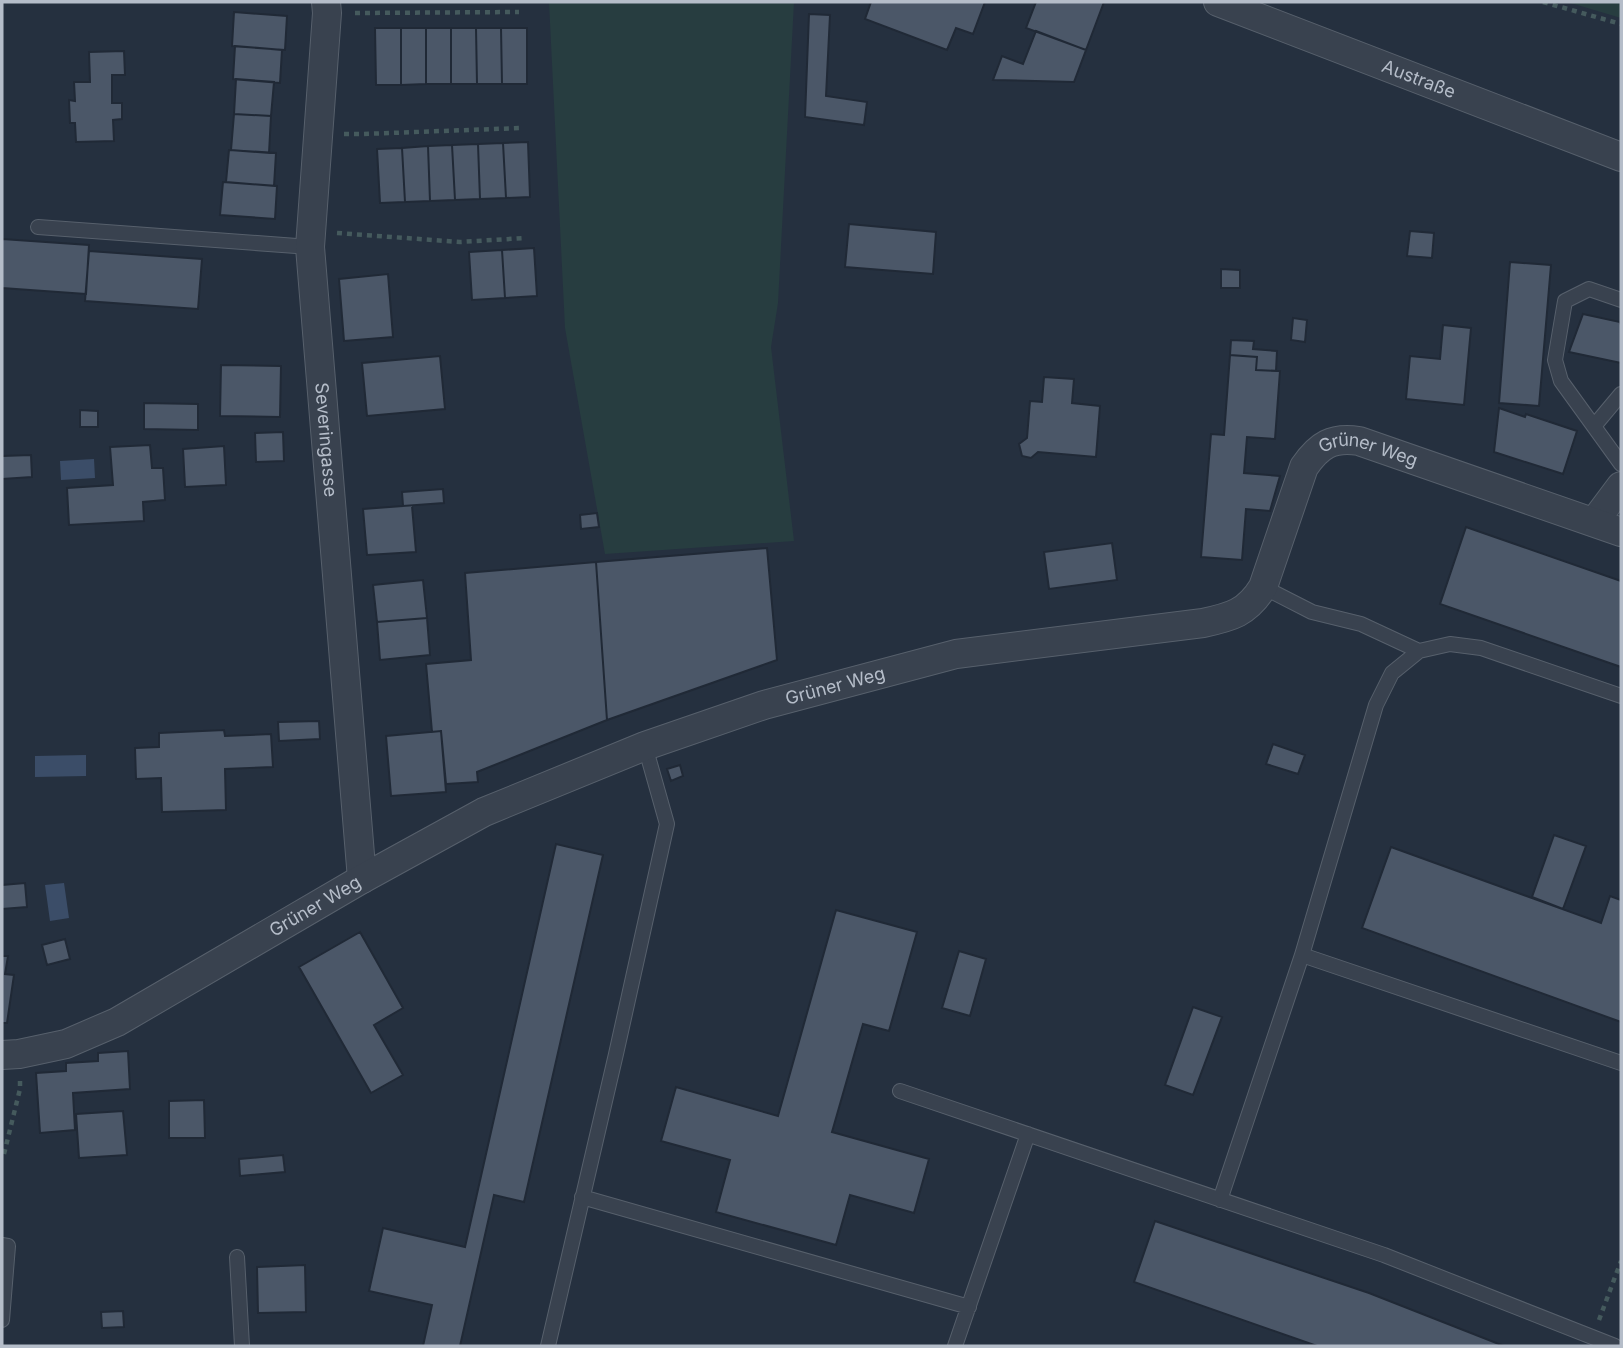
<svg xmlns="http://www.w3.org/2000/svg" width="1623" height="1348" viewBox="0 0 1623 1348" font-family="Inter,sans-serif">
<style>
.green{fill:#273d40}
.water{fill:#3b4d68}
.building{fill:#4b5768;stroke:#202936;stroke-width:2}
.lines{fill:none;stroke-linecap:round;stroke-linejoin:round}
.service-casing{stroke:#57606c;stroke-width:16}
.minor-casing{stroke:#57606c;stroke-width:30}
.path{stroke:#455a5d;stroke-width:4.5;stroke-dasharray:5 5;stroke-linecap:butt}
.service{stroke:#39424f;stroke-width:14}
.minor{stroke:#39424f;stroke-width:28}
.labels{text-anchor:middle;stroke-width:7;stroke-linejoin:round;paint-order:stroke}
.street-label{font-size:18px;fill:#b5bdc9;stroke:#1e2734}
</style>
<rect width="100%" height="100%" fill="#25303f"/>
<path class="green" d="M549,2H794L778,303L771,347L794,541L605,554L565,328Z
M1566,2H1621V18L1574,4Z"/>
<path class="water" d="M94,459L95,478L61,480L60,461Z
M86,755V776L35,777V756Z
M64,883L69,918L50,921L45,885Z"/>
<path class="building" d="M871,2H985L973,34L956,28L947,50L865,19Z
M1036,2H1104L1086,50L1026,28Z
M234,12L287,16L285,50L232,46Z
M809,14L830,15L826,96L867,102L864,125L805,117Z
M375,28H401V85H376Z
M401,28H426V84L401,85Z
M426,28H451V84H426Z
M451,28H476L477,84H451Z
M476,28H501L502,84H477Z
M501,28H527V84H502Z
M1036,31L1086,50L1074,82L993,80L1002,56L1023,64Z
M235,46L282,50L280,83L233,79Z
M124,51L125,75H112V103H122V119L113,120L114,141L76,142L75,123H70L69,100L75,101L74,82H90L89,52Z
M236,79L274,82L271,116L234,114Z
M234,114L271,116L269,153L231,150Z
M528,142L530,197L506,198L503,143Z
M503,143L506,198L480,199L478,144Z
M478,144L480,199L455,200L452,145Z
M452,145L455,200L430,201L428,146Z
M428,146L430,201L405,202L402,148Z
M402,148L405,202L380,203L377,149Z
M229,150L276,153L274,186L226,182Z
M223,182L277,186L275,219L220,215Z
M849,224L936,232L933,274L845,267Z
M1410,231L1434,233L1432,258L1407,256Z
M2,239L89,245L86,294L2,288Z
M534,248L537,296L505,298L502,250Z
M502,250L505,298L472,300L469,252Z
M89,251L202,259L198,309L85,301Z
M1510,262L1551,265L1539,406L1499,403Z
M1221,269L1240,270V288H1221Z
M388,274L393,337L344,341L339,279Z
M1583,314L1620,322L1621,325V363L1569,352Z
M1293,318L1307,320L1305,342L1291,340Z
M1443,325L1471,328L1464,405L1406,399L1410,356L1440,359Z
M1231,340L1254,341L1253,349L1277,351L1276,371L1256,370L1257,357L1230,355Z
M1230,355L1257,357L1256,370L1280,371L1275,439L1247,437L1244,473L1280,476L1270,511L1246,509L1242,560L1201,557L1211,434L1224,435Z
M440,356L445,409L367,416L362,363Z
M221,365L281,366L280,417L220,416Z
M1044,377L1074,379L1072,403L1100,406L1096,457L1038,452L1031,458L1022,456L1019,444L1027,438L1030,401L1042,402Z
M144,403L198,404V430L144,429Z
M1499,408L1525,417L1526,414L1577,431L1563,474L1494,452Z
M80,410L98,411V427H80Z
M283,432L284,461L256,462L255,433Z
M150,445L152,468H163L165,500L143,502L144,521L69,525L67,488L113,485L110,447Z
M224,446L226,485L185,487L183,449Z
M31,455L32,477L2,479V456Z
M443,489L444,503L403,506L402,492Z
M403,506H412L416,552L367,555L363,509Z
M597,513L599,527L581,529L580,515Z
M1466,527L1621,581V667L1440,604Z
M1112,543L1117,580L1049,589L1044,552Z
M767,548L777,660L607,720L596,562Z
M596,562L607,720L477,772L478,782L446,784L441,731L432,732L426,664L471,660L465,573Z
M423,580L427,618L377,622L373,585Z
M427,618L430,655L380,660L377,622Z
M319,721L320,739L279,741L278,722Z
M224,730L225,736L271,734L273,767L225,769L226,810L162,812L161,778L136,779L135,748L159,747V733Z
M441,731L446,792L391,796L386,736Z
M1273,744L1305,755L1298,774L1266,764Z
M680,765L683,776L671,781L667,769Z
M1554,835L1586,846L1563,909L1532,897Z
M556,844L603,855L524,1202L494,1195L460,1346H423L432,1305L369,1291L383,1228L465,1247Z
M1391,847L1601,923L1610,896L1621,900V1022L1362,928Z
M25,883L27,907L2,909V885Z
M836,910L917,932L889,1031L863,1024L832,1132L929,1159L914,1213L850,1195L836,1245L716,1212L730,1160L661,1141L676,1087L778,1116Z
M360,932L403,1008L374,1025L403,1075L371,1093L299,967Z
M65,939L70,959L47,965L42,945Z
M959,951L986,959L970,1016L942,1008Z
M2,956H8L5,974L14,975L7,1023H2Z
M1193,1007L1222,1017L1193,1095L1165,1085Z
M128,1051L130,1089L73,1093L75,1130L40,1133L36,1073L66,1071V1063L98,1061V1053Z
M204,1100L205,1138H169V1101Z
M123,1111L127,1155L79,1158L76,1114Z
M283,1155L285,1172L240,1176L239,1159Z
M1155,1221L1369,1293L1504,1346H1317L1134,1282Z
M305,1265L306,1312L258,1313L257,1267Z
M123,1311L124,1327L102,1328L101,1312Z"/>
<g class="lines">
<defs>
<path id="service" d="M38,227L310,247
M1621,300L1589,289L1565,301L1555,360L1561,381L1621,464
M1595,425L1621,394
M1263,587L1312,612L1361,624L1419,651L1450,644L1481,648L1621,696
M1302,955L1621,1063
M900,1091L1384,1255L1615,1346
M582,1197L969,1307
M1220,1200L1302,955L1376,705L1392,673L1419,651
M2,1245L8,1246L2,1320
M237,1257L242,1346
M548,1346L616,1054L667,824L645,746
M955,1346L1028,1134"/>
<g id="minor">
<path id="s1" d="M326,2L327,13L310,247L362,879"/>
<path id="s2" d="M1218,2L1621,157"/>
<path d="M1594,522L1621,486"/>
<path id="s3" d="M2,1055L19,1054L66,1044L117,1022L362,879L484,812L645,746L764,705L956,654L1203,623C1231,617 1247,613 1263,587L1304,467C1319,445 1332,437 1359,441L1621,532"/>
</g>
</defs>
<use href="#service" class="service-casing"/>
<use href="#minor" class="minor-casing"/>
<path class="path" d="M1543,2L1621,24
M355,13L519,12
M344,134H363L521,128
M337,233L460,242L525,238
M4,1154L20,1089V1080
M1599,1320L1621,1261"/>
<use href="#service" class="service"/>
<use href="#minor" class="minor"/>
</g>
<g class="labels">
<g class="street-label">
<text dy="6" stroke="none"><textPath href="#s2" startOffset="215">Austraße</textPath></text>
<text dy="6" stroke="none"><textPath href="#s1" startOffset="439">Severingasse</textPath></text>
<text dy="6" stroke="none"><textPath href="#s3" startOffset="1566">Grüner Weg</textPath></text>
<text dy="6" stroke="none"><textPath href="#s3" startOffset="917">Grüner Weg</textPath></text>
<text dy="6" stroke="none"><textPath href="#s3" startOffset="350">Grüner Weg</textPath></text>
</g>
</g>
<rect width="1623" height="1348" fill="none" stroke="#b5bdc9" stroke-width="7"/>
</svg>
